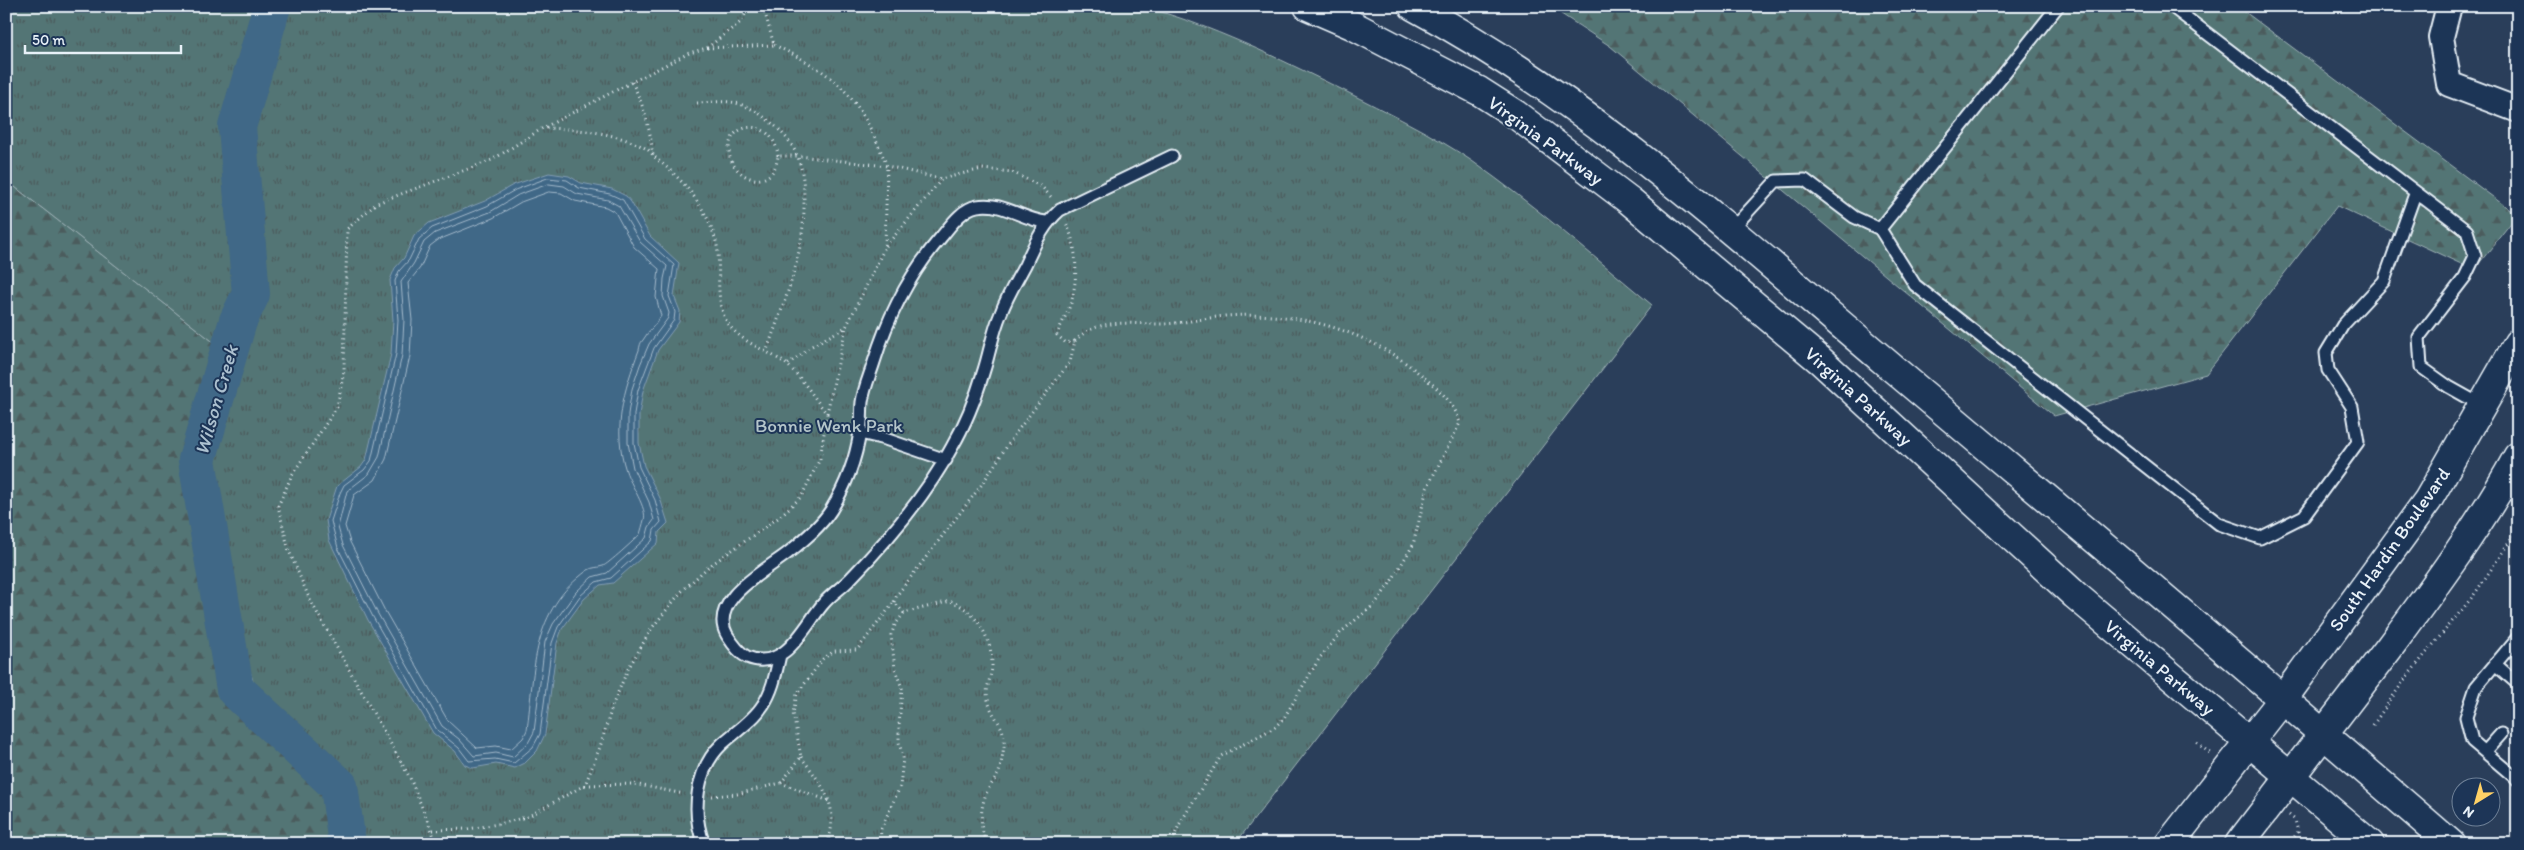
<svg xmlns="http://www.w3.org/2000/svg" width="2524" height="850" viewBox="0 0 2524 850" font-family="Itim,sans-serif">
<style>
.forest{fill:url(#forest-firs);stroke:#9eb2b6}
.park{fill:url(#park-tufts);stroke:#9eb2b6}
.water{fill:#3f6787;stroke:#839eb4}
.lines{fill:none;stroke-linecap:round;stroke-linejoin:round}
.shore{stroke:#a4bacb;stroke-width:1}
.river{stroke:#3f6787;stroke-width:38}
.service-casing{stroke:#e8f1f8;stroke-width:15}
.minor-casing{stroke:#e8f1f8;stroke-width:28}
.secondary-casing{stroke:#e8f1f8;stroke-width:31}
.path{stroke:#e8f1f8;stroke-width:3;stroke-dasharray:1 4;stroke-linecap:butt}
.service{stroke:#1d3557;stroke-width:11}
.minor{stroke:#1d3557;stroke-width:24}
.secondary{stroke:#1d3557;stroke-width:28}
.labels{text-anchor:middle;stroke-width:4;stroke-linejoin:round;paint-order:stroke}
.street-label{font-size:19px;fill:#e8f1f8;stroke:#1d3557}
.park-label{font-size:19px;fill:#b4c5ca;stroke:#1d3557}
.water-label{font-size:20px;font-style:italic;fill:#adc1d0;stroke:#1d3557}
</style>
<defs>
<pattern id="forest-firs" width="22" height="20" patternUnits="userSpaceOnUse" patternTransform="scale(1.25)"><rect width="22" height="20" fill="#537474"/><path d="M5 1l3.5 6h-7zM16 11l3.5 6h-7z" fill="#4c5c5d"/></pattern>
<pattern id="park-tufts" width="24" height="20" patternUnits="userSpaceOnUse" patternTransform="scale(1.25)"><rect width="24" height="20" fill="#537474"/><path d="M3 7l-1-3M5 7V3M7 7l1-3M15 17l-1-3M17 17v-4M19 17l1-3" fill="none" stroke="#4c5c5d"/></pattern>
</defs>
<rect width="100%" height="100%" fill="#2a3e5a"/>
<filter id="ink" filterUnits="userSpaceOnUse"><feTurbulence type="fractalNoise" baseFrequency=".02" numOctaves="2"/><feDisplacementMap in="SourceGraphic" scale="10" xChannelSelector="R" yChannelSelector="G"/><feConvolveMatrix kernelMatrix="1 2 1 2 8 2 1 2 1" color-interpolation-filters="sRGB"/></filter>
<g filter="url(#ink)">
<path class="forest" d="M1549,6H2237L2517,215L2474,270L2337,206L2206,374L2054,416L1610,46Z
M6,180L234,358L202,477L215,550L260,705L360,844H6Z"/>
<path class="park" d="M6,6H1141C1211,25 1278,58 1343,90C1386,112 1431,133 1472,161C1534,205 1593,256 1652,305L1235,844H360L260,705L215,550L202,477L234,358L6,180Z"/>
<path class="water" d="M549,173L569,176L581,183L612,189L626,196L631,202L650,236L679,263L674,296L680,311L679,322L658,350L643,391L639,415V443L644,466L660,498L668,523L659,532L658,543L613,583L600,585L584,599L562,629L557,643L545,734L537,751L525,763L515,768L496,764L473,768L465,765L455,751L433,733L368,620L329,540L326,520L337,486L361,467L366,460L391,354L393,320L390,280L395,268L404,258L414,236L429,223L485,201L513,185Z"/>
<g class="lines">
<path class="shore" d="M548,178L567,180L579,188L610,194L623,200L645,239L674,265L669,296L675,312L674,320L654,348L638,390L634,414V443L639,467L655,500L661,522L654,530L652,541L611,578L596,582L580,596L558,627L552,643L540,734L533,747L514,763L495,759L469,761L459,748L437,730L373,617L338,548L331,521L340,493L344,485L364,470L371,461L396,354L398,320L395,281L399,271L409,260L419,239L432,228L487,206L515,190Z
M549,184L564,186L577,194L608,200L619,206L640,242L667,266L664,279L663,296L669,313L668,318L649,344L640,365L632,389L628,414V443L633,468L649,502L654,520L649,527L646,538L607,573L592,577L576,592L553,624L545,642L534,732L528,743L513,757L496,753L474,756L459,739L442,726L378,614L343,545L338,527L347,491L369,474L379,457L402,355L404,320L401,282L414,263L424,242L435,233L490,212L518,195Z
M549,192L561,193L575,201L606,207L615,212L634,247L659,269L656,297L661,316C656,325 648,331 643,340C640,343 640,346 639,350C624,390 612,428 626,471C630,484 648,509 644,520C643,524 641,531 640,534C637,538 607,565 603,566C597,568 593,567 588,570C531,611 535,668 527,730L523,738L511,749L496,746L477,748L448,721L385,611L350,542L345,526L354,495L375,480L386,459L410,356L412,320L408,283L420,268L430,246L438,240L493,218L521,202Z"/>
<path class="river" d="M272,6L237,127L251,294L238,321L197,460L235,689L339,786L347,844"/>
<defs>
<path id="service" d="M2171,6L2467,231L2475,256L2465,277L2419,337L2421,367L2449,387L2483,406
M1046,222C1023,220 1002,201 977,206C962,209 951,225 942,236C910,273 888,316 874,362C870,375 864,388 862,402C861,412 862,422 860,432C856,458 845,487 831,510C821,526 804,540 789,552C767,570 707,600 727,635C732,643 739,653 747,657C785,673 805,625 823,604C831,594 842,588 850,579C888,540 926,496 952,447C966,423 976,397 984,370C990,351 993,331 1001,313C1007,296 1017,280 1025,265C1035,244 1042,226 1060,210L1172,156
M1880,229L1915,285L2219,524L2260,538L2304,516L2358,442L2352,407L2328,370L2326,353L2343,325L2384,281L2415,194
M1731,230L1776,181L1805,180L1854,217L1880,229L2058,6
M860,433L885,439L946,460
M2502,485L2518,498
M2518,637L2476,687L2466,717L2472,741L2518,780
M2495,664L2518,684
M2485,752L2501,734
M704,844C691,812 696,769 722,744C735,732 753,721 763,705C773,690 776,672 780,655"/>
<path id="minor" d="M2449,6L2441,37L2449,84L2518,110"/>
<path id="secondary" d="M1308,6L1352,25L1479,91L1515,114L1630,201L1821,361L2075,595L2370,844
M1413,6C1587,99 1734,234 1884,361C2074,521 2263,681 2451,844
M2169,844L2283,699L2428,500L2518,343
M2239,844C2289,778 2339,713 2389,648C2435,586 2481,524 2518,456"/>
</defs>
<use href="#service" class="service-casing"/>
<use href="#minor" class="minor-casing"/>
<use href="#secondary" class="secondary-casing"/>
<path class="path" d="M774,45C842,77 859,97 887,166L941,179L982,169L1012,172L1042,187L1052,198
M707,48L774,45L763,6
M632,82C644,106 650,128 653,155
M697,103C709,103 724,100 736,103C752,107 765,117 777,128C800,149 804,171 804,200C805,255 785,299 767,350
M778,156C774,117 727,120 729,152C732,179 773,195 778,156H799L887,166L885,247L863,293L846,327L810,347L787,365
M886,246L941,180
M1075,341C1098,316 1133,325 1164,324C1185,323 1205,318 1225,316C1296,311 1364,328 1420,374C1437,388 1454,401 1460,423L1427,488L1413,545L1389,585L1375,604L1341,632L1319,659L1284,718L1274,728L1221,756L1179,825L1171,844
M827,413L846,327
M904,613L894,602L897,595L980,487L1015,434L1070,362L1075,341L1066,343L1057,335C1061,324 1067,314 1071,303C1078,278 1078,247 1066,223
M2373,725L2405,679L2474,595L2512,538L2518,534
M2197,743L2211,754
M801,757C823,786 841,807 827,844
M781,783L801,757L793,713L797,694L823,659L834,651L857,650L894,602
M585,785L634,784L684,794
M712,796L737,794L781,783L829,801
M2289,815L2295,820L2298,832L2289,844
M433,830L468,829L504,823L529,816L585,785L600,747L613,704L628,669L652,628L681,592L708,567L778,518L801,497L820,459L827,414C814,398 802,377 786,364C766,349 738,342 726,320C713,295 723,261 715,238C705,205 683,180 658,160C654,157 651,152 647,149C617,132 577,129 544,128
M437,844L410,778L310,600L289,551L278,506L292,475L337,407L344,371L347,229L377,203L492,160L543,128L632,82L689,53L707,48L742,21L749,6
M880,844L881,829L900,787L903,758L899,742V725L902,688L895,669L891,635L895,625L904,613L950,601C976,609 993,640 992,667C991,679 985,687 988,700C992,719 1006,724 1004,746C1003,752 1001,766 999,772C996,779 990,785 987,792C980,806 979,829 987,844"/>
<use href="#service" class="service"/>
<use href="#minor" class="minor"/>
<use href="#secondary" class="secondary"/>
</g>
</g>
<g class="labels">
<g class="street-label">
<text transform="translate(1546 140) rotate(36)" y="7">Virginia Parkway</text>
<text transform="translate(1859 396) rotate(42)" y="7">Virginia Parkway</text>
<text transform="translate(2389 549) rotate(-55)" y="7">South Hardin Boulevard</text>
<text transform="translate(2160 667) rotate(40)" y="7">Virginia Parkway</text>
</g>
<g class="park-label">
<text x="829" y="432">Bonnie Wenk Park</text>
</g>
<g class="water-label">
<text transform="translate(216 400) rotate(-74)" y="7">Wilson Creek</text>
</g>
</g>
<rect width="2524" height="850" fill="none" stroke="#1d3557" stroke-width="25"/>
<rect x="12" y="12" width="2499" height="825" fill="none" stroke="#e8f1f8" stroke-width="2" filter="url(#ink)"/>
<g transform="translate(2476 802) rotate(217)"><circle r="24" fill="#1d3557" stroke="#6e8097"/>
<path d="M0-4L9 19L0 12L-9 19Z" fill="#ffd166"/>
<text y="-8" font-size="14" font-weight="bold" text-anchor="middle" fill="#e8f1f8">N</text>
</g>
<path d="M25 45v8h156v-8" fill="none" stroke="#e8f1f8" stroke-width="2.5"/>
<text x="32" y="45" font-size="15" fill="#e8f1f8" stroke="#1d3557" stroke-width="4" paint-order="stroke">50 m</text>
</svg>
